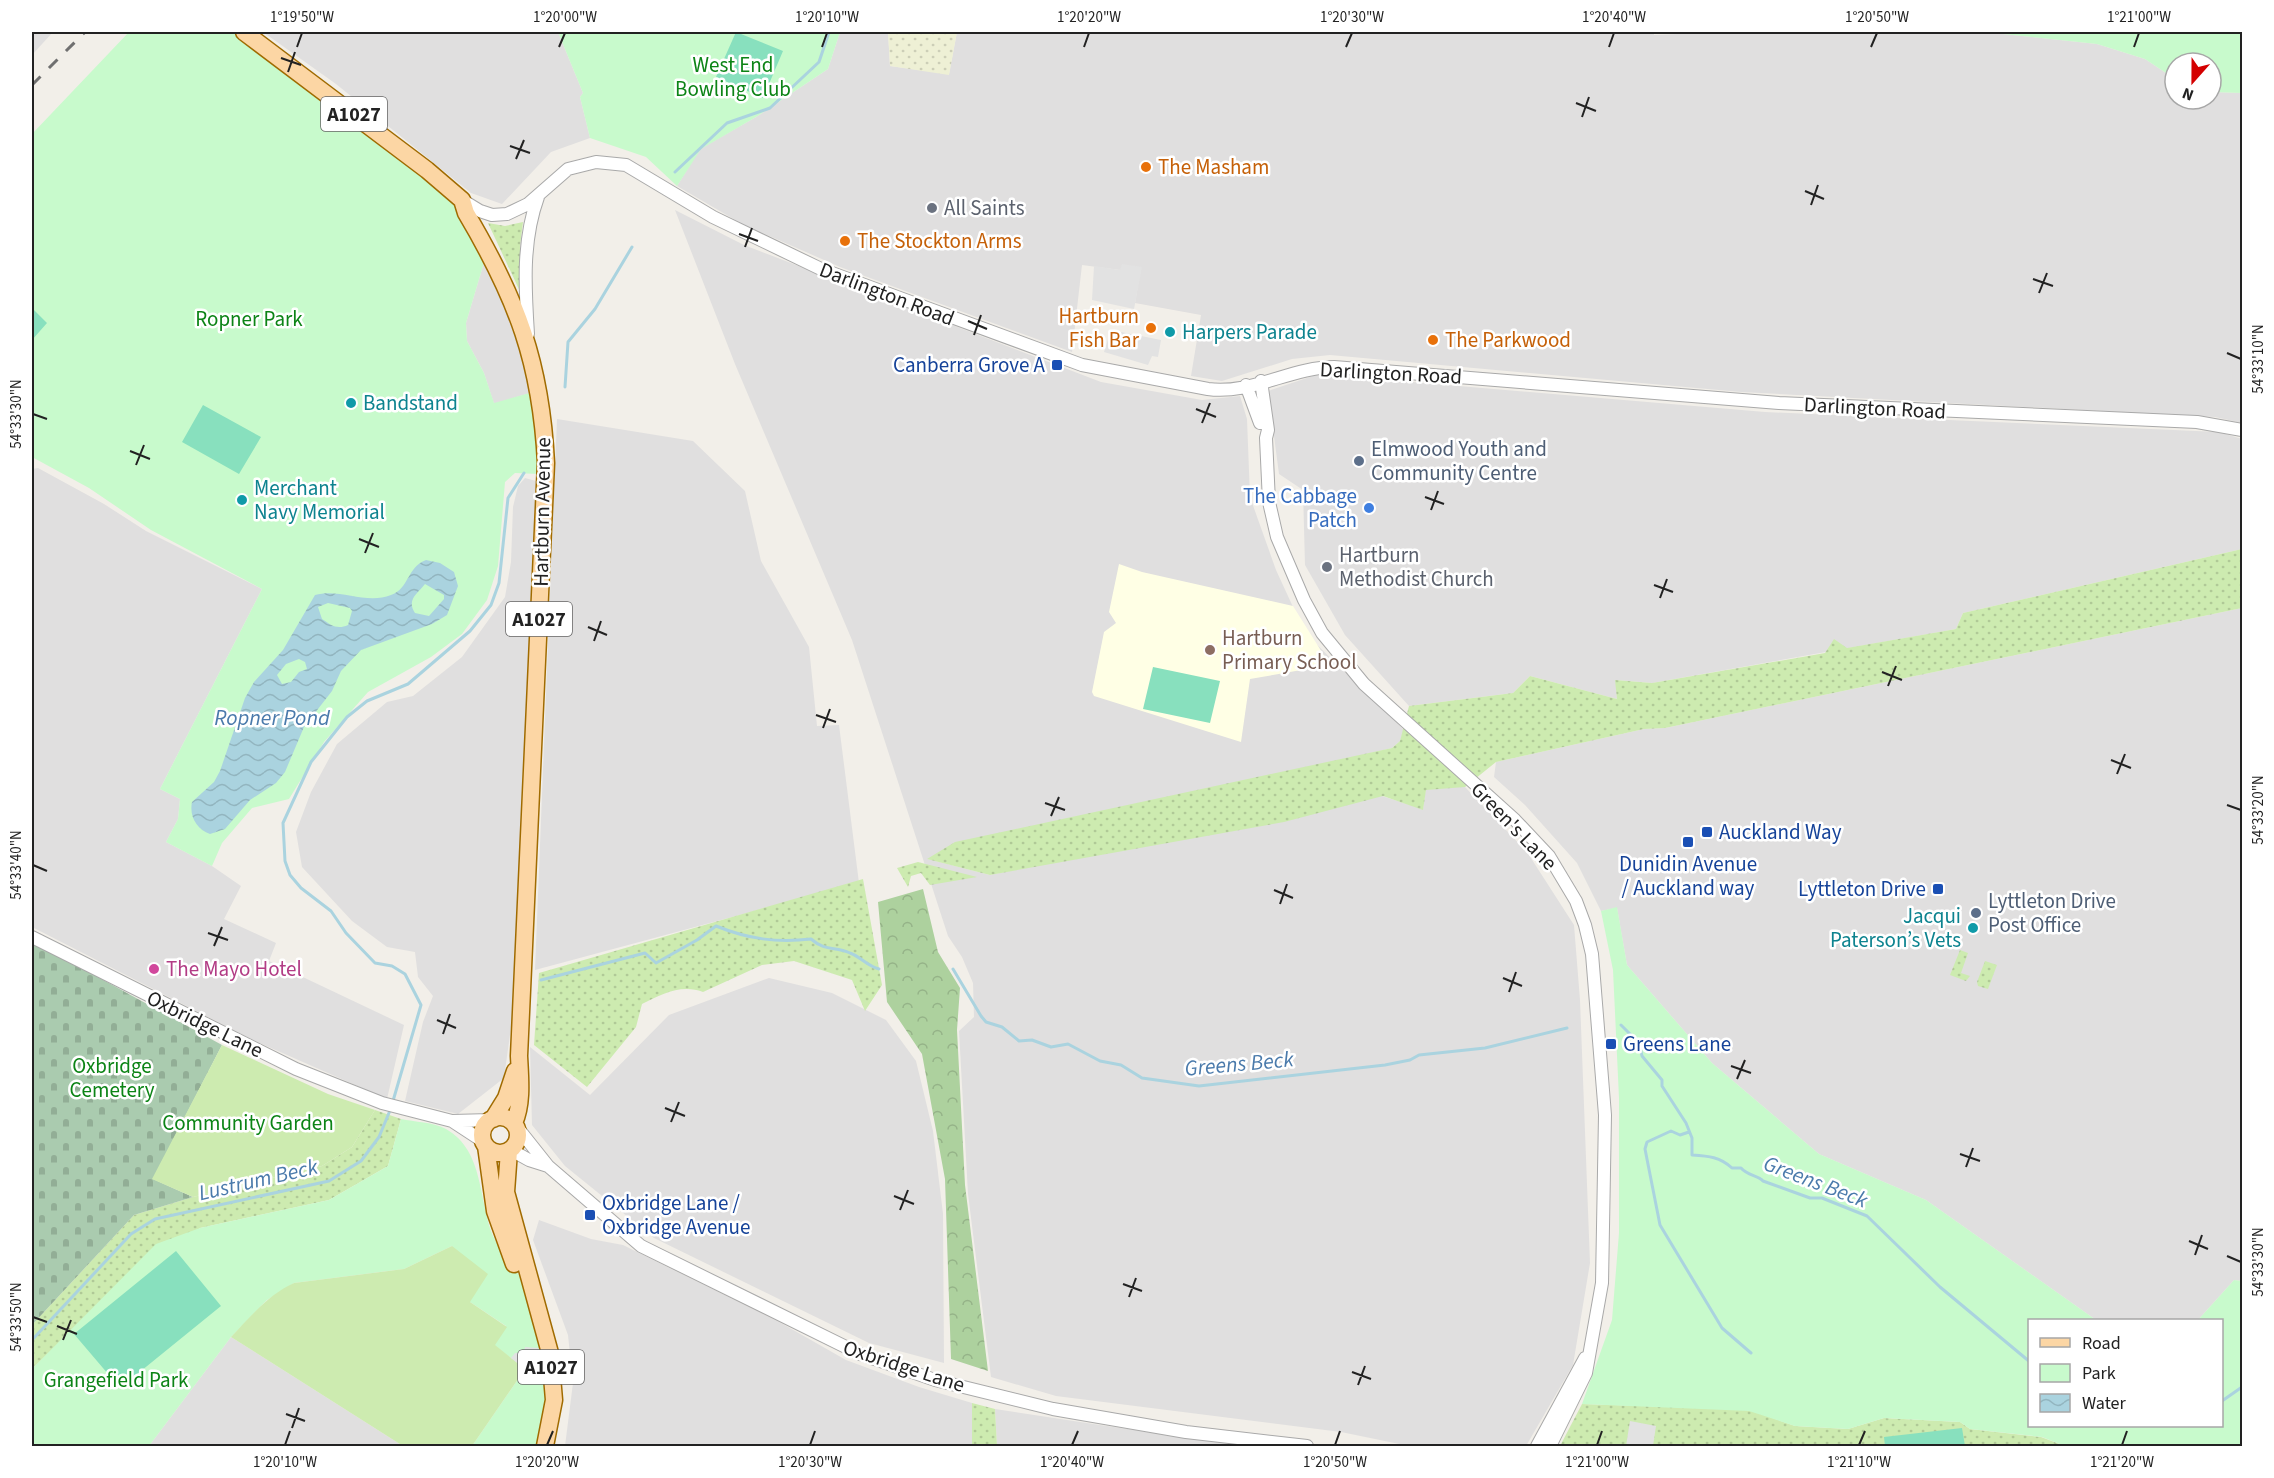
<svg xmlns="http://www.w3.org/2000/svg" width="2274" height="1478" viewBox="0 0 2274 1478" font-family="'Source Sans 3',sans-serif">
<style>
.residential{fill:#e0dfdf}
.education{fill:#ffffe5}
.farmland{fill:url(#farmland-dots)}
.grass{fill:url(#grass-dots)}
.forest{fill:url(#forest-crowns)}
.cemetery{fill:url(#cemetery-stones)}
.park{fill:#c8facc}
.garden{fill:#cdebb0}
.pitch{fill:#88e0be}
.parking{fill:#e2e2e2}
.water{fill:url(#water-waves);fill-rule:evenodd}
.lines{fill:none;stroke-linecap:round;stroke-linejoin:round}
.stream{stroke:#aad3df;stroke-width:3}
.minor-casing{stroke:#a9a9a9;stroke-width:14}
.major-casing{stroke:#a06b00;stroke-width:19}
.minor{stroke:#fff;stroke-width:12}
.major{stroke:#fcd6a4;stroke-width:16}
.rail{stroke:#707070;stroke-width:3;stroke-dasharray:12 12;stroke-linecap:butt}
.ticks{fill:none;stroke:#222;stroke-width:2}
.food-dot{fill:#e8710a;stroke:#fff;stroke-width:2}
.worship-dot{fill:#6b7280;stroke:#fff;stroke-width:2}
.culture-dot{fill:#0f9aa8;stroke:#fff;stroke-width:2}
.transit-dot{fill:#1a4fb4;stroke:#fff;stroke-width:2}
.service-dot{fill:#5c6f8a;stroke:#fff;stroke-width:2}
.shop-dot{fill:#3f7fe0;stroke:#fff;stroke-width:2}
.education-dot{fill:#8d6e63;stroke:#fff;stroke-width:2}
.hotel-dot{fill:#d1479c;stroke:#fff;stroke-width:2}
.labels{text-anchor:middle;stroke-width:5;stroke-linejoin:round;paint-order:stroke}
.shield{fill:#fff;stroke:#646464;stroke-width:1.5}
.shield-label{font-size:20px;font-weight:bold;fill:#222}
.park-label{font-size:21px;fill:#0c8416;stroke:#fff}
.food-label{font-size:21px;fill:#c56008;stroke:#fff;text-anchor:start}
.worship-label{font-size:21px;fill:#5b616d;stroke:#fff;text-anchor:start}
.street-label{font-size:21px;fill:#222;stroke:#fff}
.culture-label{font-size:21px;fill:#0d838f;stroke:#fff;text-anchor:start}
.transit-label{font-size:21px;fill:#164399;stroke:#fff;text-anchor:start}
.service-label{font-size:21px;fill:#4e5e75;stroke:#fff;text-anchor:start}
.shop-label{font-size:21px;fill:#366cbe;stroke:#fff;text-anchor:end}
.education-label{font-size:21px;fill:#785e54;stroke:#fff;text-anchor:start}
.hotel-label{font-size:21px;fill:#b23c85;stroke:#fff;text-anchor:start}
.water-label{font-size:22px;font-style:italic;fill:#4a7aab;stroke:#fff}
.neatline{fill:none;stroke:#222;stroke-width:2}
.ticks-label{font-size:15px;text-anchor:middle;fill:#222}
</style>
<defs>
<pattern id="farmland-dots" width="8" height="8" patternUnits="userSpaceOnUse" patternTransform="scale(1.5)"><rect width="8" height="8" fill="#eef0d5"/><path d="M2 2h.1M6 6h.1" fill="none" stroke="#ccceb7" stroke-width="1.8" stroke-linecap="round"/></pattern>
<pattern id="grass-dots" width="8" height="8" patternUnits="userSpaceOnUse" patternTransform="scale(1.5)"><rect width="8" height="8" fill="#cdebb0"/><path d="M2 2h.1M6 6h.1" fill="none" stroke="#b0c997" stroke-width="1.8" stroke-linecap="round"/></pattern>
<pattern id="forest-crowns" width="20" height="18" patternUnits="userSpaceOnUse" patternTransform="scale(1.5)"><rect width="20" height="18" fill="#add19e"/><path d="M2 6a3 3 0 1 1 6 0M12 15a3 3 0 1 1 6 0" fill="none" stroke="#95b388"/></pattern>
<pattern id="cemetery-stones" width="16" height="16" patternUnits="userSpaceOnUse" patternTransform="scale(1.5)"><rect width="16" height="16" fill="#aacbaf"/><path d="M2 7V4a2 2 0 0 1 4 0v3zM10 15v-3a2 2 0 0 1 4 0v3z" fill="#92ae96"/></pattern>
<pattern id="water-waves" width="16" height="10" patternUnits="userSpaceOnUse" patternTransform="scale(1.5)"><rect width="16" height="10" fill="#aad3df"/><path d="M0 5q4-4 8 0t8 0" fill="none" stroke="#92b5bf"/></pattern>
</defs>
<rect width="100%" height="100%" fill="#f2efe9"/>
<path class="residential" d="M32,32H53L32,55Z
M263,32H558L583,93L580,97L590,138L551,152L502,204L471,193L336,84Z
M840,32H888L890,66L949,74L957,32H1654V35L1721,32H1984L2097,44L2145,59L2175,79V99H2211V92L2242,93V423L2215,417L1741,392L1330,355L1292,359L1222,381L1191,376L1201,315L1135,303L1141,267L1120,270L1082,265L1072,352L840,267L742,224L677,186L700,149L756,117L828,69Z
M675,210L744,245L1101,382L1202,400L1240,396L1247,419L1250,497L1276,570L1305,633L1404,730L1400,741L1392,748L928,859L990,875L1382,796L1423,809L1426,787H1465L1527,852L1574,925L1580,1000L1590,1263L1573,1365L1526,1446H1409L1341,1432L1056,1396L991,1377L968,1194L959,1031L974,1017L973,983L962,957L948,936L852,640L735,364Z
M485,259L522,341L533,392L494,404L484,373L467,341L466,323Z
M1319,374L1765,412L2219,432L2242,439V549L1963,613L1956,629L1652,683L1616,680L1617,699L1530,676L1513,693L1409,706L1345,635L1305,565L1303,490L1279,474L1268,391Z
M557,419L693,441L745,491L761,561L809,647L817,726L839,725L859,883L535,970Z
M38,468L104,504L146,531L262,589L160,789L180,799L178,819L166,842L212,866L241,886L224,919L276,943L269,961L404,1025L387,1099L253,1040L32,927V469Z
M525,478L536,481L512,1020L504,1078L458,1114L405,1101L423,1022L433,996L418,977L415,952L387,947L352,921L302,867L296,832L311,792L337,744L387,702L413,696L462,657L505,597L511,562L513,507L518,486Z
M2242,608V1281L2234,1280L2198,1320H2096L1926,1200L1819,1154L1712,1063L1627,965L1617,908L1601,911L1577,863L1525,805L1494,777L1496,762L1644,729L1665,728Z
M769,978L832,993L886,1020L916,1061L933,1131L943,1214L944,1363L869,1343L654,1238L565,1166L532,1125L530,1047L590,1095L669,1015Z
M539,1220L591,1239L623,1245L781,1323L846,1360L919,1387L972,1403V1446H565L573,1383L568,1335L533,1240Z
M231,1337L403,1446H149Z
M995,1409L1100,1425L1244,1446H997Z"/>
<path class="education" d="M1119,564L1142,572L1293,606L1330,665L1250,679L1241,742L1094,696L1092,692L1104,632L1116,623L1109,612Z"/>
<path class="farmland" d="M888,32H957L949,75L890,66Z"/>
<path class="grass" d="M523,222L520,246L523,298L488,223L505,226Z
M2242,549V608L1665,728L1644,729L1496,762L1465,787L1426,790L1423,810L1383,796L1284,822L990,875L927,859L955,842L1392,748L1400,741L1409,706L1513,693L1530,676L1617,699L1615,680L1652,683L1825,653L1834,639L1847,648L1956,629L1963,613Z
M918,862L977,877L930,885L921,873L911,876L908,887L897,868Z
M863,879L882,985L865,1011L852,980L794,961L762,965L703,992C681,984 662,994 642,1004L636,1027L587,1087L534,1045L539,973Z
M1960,950L1968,953L1961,973L1970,976L1966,981L1950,975Z
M1985,961L1997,965L1988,989L1978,986L1977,982Z
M375,1110L401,1119L388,1166L329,1200L200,1228L63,1339L32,1369V1325L134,1215L193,1197L322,1166L352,1147Z
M972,1403L995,1409L997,1446H972Z
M1582,1404L1736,1409L1753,1411L1795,1426L1848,1429L1884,1418L1960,1422L1970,1429L2041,1437L2065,1446H1560Z"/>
<path class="forest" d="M923,889L938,952L960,988L957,1030L965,1185L988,1371L951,1359L945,1179L922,1054L887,1002L878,902Z"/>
<path class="cemetery" d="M32,941L222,1045L153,1179L193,1197L134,1215L32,1325Z"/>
<path class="park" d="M129,32H233L459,202L485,259L466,323L467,341L484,373L494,403L533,392L539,474L515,473L505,482L498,566L487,600L462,634L431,657L368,692L324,742L289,799L252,808L222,843L212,866L166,842L178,819L180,799L160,789L262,589L151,530L89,488L32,457V134Z
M558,32H840L828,69L756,117L701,149L677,186L646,157L590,138L580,97L583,93Z
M1984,32H2242V93L2211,92V63H2175V79L2145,59L2097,44Z
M1617,907L1627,965L1712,1063L1819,1154L1926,1200L2096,1320H2030V1426H2222V1320H2198L2234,1280L2242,1281V1446H2065L2042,1437L1970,1429L1960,1422L1884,1418L1848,1429L1795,1426L1749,1411L1582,1404L1612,1320L1619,1233V1098L1613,970L1601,911Z
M401,1119C414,1122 434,1122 446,1129C485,1151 478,1202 494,1238C505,1262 529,1282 539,1307C556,1351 548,1400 545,1446H472L525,1369L494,1345L506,1326L470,1302L452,1246L404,1269L294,1283L267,1300L231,1337L149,1446H32V1369L156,1244L200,1228L329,1200L388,1166Z"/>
<path class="garden" d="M222,1045L328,1094L375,1110L352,1147L322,1166L193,1197L152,1179Z
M452,1246L488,1274L470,1302L507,1327L495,1345L525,1369L472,1446H403L231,1337C250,1317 269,1294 294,1283L404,1269Z"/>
<path class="pitch" d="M736,32L783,51L763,98L716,77Z
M32,308L47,323L32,340Z
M203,405L261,437L239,474L182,442Z
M1153,667L1220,681L1210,723L1143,709Z
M176,1251L221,1306L120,1388L74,1334Z
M1962,1428L1965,1446H1885L1884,1437Z"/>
<path class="parking" d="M1122,264L1142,267L1134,309L1092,300L1094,266L1120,270Z
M1111,330L1161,340L1158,357L1152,356L1148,365L1104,352Z
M525,1347L539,1348L538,1376L523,1372L525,1369L511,1358L515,1353H524Z
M1630,1421L1656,1426L1653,1446H1626Z"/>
<path class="water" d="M426,560L440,563L454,572L458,586L447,615L432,624L361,650L341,671L332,691L304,727L285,772L276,783L250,800L225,829L210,834C197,829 189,817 192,802L214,782L220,771L245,698L254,682L283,650L315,595C340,588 366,605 391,595C409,589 407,567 426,560ZM425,584L444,595V599L429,616L415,613C406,600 418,593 425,584ZM328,603L350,608L352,611L348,625C337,630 331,625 322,619L318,607ZM299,659L305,662L307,669L299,672L291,682L282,684L277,675L286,664Z"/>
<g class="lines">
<path class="stream" d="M675,172L727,123L770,108L819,62L829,32
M565,387L568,342L595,309L632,247
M953,969L981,1016L986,1022L1002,1027L1019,1041L1032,1040L1051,1047L1068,1044L1100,1061L1121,1065L1142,1078L1199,1086L1385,1065L1410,1060L1419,1055L1485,1048L1567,1028
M541,980L645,953L656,963L697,940L716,926C748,939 777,943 811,939C826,952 834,946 850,953C861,957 867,966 879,969
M1621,1025L1639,1043L1642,1056L1662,1080V1086L1686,1123L1692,1138V1155C1709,1156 1720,1157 1732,1168H1741C1748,1176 1758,1175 1763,1181L1810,1198H1822L1867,1216L1940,1287L2030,1362
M393,1101L421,1005L405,974L392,966L375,963L346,933L331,911L301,888L290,875L285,861L283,823L311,762L347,717L367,701L408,684L470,631L491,605L499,583L508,498L524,473
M1689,1132L1680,1135L1671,1131L1647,1142L1645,1149L1660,1225L1722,1328L1751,1353
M32,1340L131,1234L155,1219L329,1181L361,1161L379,1137L391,1108
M2222,1401L2242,1387"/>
<defs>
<path id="minor" d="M462,200L480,211L492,215L507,214L528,204L568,169L596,162L626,165L713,217L821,269L1082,365L1208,389C1250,395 1292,367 1334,367L1779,403L2197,422L2242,430
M528,334C525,288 522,241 538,197
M1261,381L1268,430L1266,438L1269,502L1277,537L1304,600L1322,633L1364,684L1515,820L1549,856L1576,901L1585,925L1592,954L1605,1115L1602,1283L1586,1373L1550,1446
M1246,385L1260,423
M32,937L296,1069L382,1103L452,1121L491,1120
M452,1121L484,1142
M517,1127L548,1166L641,1246L860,1354L935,1380L1053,1409L1186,1432L1307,1446
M511,1150L529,1160L548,1166
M1537,1446L1585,1358"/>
<path id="major" d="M244,32L427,170L462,200L466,213C517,299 541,363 546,463L519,1056C520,1077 523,1103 514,1123
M482 1135a18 18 0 1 1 36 0a18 18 0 1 1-36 0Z
M493,1119L506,1098L515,1071
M486,1146L495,1211L514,1264
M509,1151L506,1192L550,1353L554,1400L545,1446"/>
</defs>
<use href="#minor" class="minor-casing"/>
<use href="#major" class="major-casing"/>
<use href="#minor" class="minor"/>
<use href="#major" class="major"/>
<path class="rail" d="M32,85L85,32"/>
</g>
<path class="ticks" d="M297,47L302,33M559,47L565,33M822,47L827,33M1084,47L1089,33M1346,47L1352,33M1609,47L1614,33M1871,47L1877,33M2134,47L2139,33M281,58L301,65M288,72L295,52M1576,103L1596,111M1582,117L1589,97M510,146L530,153M516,159L524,140M1805,191L1824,199M1811,205L1818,185M739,234L758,241M745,247L752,228M2033,279L2053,286M2039,293L2047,273M968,321L987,329M974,335L981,315M2227,353L2241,359M1196,409L1216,417M33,414L47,419M1202,423L1210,403M130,451L150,459M136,465L144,445M1425,497L1444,504M1431,510L1438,491M359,539L379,547M365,553L373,533M1654,585L1673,592M1660,598L1667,579M588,627L607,635M594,641L601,621M1882,672L1902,680M1888,686L1896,666M816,715L836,722M823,728L830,709M2111,760L2131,768M2117,774L2125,754M1045,803L1065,810M2227,805L2241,810M1051,816L1059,797M33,865L47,871M1274,890L1293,898M1280,904L1287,884M208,933L228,940M214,946L222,927M1503,978L1522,986M1509,992L1516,972M437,1020L456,1028M443,1034L450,1014M1731,1066L1751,1073M1737,1079L1745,1060M665,1108L685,1116M671,1122L679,1102M1960,1154L1980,1161M1966,1167L1973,1148M894,1196L914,1204M900,1210L908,1190M2189,1241L2208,1249M2195,1255L2202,1235M2227,1256L2241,1262M1123,1284L1142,1291M1129,1297L1136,1278M33,1317L47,1322M57,1326L77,1334M63,1340L71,1320M1352,1372L1371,1379M1358,1385L1365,1366M286,1414L305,1421M292,1428L299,1408M285,1445L290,1431M547,1445L553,1431M810,1445L815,1431M1072,1445L1078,1431M1335,1445L1340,1431M1597,1445L1602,1431M1859,1445L1865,1431M2122,1445L2127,1431"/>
<g class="food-dot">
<circle cx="1146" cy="167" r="6"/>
<circle cx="845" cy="241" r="6"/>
<circle cx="1151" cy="328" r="6"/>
<circle cx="1433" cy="340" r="6"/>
</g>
<g class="worship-dot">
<circle cx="932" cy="208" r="6"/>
<circle cx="1327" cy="567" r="6"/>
</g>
<g class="culture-dot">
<circle cx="1170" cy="332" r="6"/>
<circle cx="351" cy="403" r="6"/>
<circle cx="242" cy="500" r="6"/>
<circle cx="1973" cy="928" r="6"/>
</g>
<g class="transit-dot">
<rect x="1051" y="359" width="12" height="12" rx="3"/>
<rect x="1701" y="826" width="12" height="12" rx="3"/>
<rect x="1682" y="836" width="12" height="12" rx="3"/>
<rect x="1932" y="883" width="12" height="12" rx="3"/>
<rect x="1605" y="1038" width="12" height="12" rx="3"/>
<rect x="584" y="1209" width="12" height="12" rx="3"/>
</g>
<g class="service-dot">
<circle cx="1359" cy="461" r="6"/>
<circle cx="1976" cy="913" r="6"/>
</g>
<circle class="shop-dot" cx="1369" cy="508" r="6"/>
<circle class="education-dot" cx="1210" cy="650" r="6"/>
<circle class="hotel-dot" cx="154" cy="969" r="6"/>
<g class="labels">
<g class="shield">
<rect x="321" y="97" width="66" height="34" rx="4.5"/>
<rect x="506" y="602" width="66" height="34" rx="4.5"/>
<rect x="518" y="1350" width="66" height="34" rx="4.5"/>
</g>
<g class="shield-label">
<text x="354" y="121">A1027</text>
<text x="539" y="626">A1027</text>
<text x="551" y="1374">A1027</text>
</g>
<g class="park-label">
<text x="733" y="72">West End<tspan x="733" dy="24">Bowling Club</tspan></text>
<text x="249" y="326">Ropner Park</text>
<text x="112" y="1073">Oxbridge<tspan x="112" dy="24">Cemetery</tspan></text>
<text x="248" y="1130">Community Garden</text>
<text x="116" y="1387">Grangefield Park</text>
</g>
<g class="food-label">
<text x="1158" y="174">The Masham</text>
<text x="857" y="248">The Stockton Arms</text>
<text x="1139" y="323" text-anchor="end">Hartburn<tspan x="1139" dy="24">Fish Bar</tspan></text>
<text x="1445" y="347">The Parkwood</text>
</g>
<g class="worship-label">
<text x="944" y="215">All Saints</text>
<text x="1339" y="562">Hartburn<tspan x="1339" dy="24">Methodist Church</tspan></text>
</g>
<g class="street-label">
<text transform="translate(887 294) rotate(21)" y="7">Darlington Road</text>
<text transform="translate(1391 373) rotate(3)" y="7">Darlington Road</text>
<text transform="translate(1875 408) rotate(3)" y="7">Darlington Road</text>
<text transform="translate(542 512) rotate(-89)" y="7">Hartburn Avenue</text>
<text transform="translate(1514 826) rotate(46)" y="7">Green's Lane</text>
<text transform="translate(205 1024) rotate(26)" y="7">Oxbridge Lane</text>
<text transform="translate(904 1366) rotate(18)" y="7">Oxbridge Lane</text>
</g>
<g class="culture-label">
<text x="1182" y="339">Harpers Parade</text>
<text x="363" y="410">Bandstand</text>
<text x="254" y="495">Merchant<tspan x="254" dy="24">Navy Memorial</tspan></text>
<text x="1961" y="923" text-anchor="end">Jacqui<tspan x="1961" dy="24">Paterson’s Vets</tspan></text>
</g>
<g class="transit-label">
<text x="1045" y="372" text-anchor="end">Canberra Grove A</text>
<text x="1719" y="839">Auckland Way</text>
<text x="1688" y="871" text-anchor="middle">Dunidin Avenue<tspan x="1688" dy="24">/ Auckland way</tspan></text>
<text x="1926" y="896" text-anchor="end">Lyttleton Drive</text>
<text x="1623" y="1051">Greens Lane</text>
<text x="602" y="1210">Oxbridge Lane /<tspan x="602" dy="24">Oxbridge Avenue</tspan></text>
</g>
<g class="service-label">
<text x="1371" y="456">Elmwood Youth and<tspan x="1371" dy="24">Community Centre</tspan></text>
<text x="1988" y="908">Lyttleton Drive<tspan x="1988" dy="24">Post Office</tspan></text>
</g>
<g class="shop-label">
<text x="1357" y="503">The Cabbage<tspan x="1357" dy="24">Patch</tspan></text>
</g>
<g class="education-label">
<text x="1222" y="645">Hartburn<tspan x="1222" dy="24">Primary School</tspan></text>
</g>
<g class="hotel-label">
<text x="166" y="976">The Mayo Hotel</text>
</g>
<g class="water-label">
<text x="272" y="725">Ropner Pond</text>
<text transform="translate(1239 1063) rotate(-5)" y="8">Greens Beck</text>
<text transform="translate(258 1179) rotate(-13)" y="8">Lustrum Beck</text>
<text transform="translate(1816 1181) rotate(21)" y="8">Greens Beck</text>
</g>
</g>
<rect width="2274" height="1478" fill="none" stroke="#ffffff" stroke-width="66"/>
<rect x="2028" y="1319" width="195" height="108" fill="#ffffff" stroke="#a7a7a7" stroke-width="1.5"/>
<rect x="2040" y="1338" width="30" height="9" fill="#fcd6a4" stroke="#a7a7a7" stroke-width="1.5"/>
<text x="2082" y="1349" font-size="18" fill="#222222">Road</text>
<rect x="2040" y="1364" width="30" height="18" fill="#c8facc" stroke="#a7a7a7" stroke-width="1.5"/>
<text x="2082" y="1379" font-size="18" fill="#222222">Park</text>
<rect x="2040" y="1394" width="30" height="18" fill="url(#water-waves)" stroke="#a7a7a7" stroke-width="1.5"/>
<text x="2082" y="1409" font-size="18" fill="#222222">Water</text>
<g transform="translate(2193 81) rotate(201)"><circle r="28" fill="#ffffff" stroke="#a7a7a7" stroke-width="1.5"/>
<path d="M0-4.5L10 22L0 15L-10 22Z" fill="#d40000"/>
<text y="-9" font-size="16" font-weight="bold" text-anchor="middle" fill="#222222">N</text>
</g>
<rect x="33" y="33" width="2208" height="1412" class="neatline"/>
<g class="ticks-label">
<text x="302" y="22">1°19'50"W</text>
<text x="565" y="22">1°20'00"W</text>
<text x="827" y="22">1°20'10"W</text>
<text x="1089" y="22">1°20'20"W</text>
<text x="1352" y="22">1°20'30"W</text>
<text x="1614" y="22">1°20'40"W</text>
<text x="1877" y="22">1°20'50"W</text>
<text x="2139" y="22">1°21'00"W</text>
<text transform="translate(2258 359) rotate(-90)" y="5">54°33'10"N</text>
<text transform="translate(16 414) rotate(-90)" y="5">54°33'30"N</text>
<text transform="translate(2258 810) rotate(-90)" y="5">54°33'20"N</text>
<text transform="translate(16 865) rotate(-90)" y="5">54°33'40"N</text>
<text transform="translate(2258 1262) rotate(-90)" y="5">54°33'30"N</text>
<text transform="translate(16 1317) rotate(-90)" y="5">54°33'50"N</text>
<text x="285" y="1467">1°20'10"W</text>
<text x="547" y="1467">1°20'20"W</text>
<text x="810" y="1467">1°20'30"W</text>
<text x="1072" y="1467">1°20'40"W</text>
<text x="1335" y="1467">1°20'50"W</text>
<text x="1597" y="1467">1°21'00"W</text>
<text x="1859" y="1467">1°21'10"W</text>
<text x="2122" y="1467">1°21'20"W</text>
</g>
</svg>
